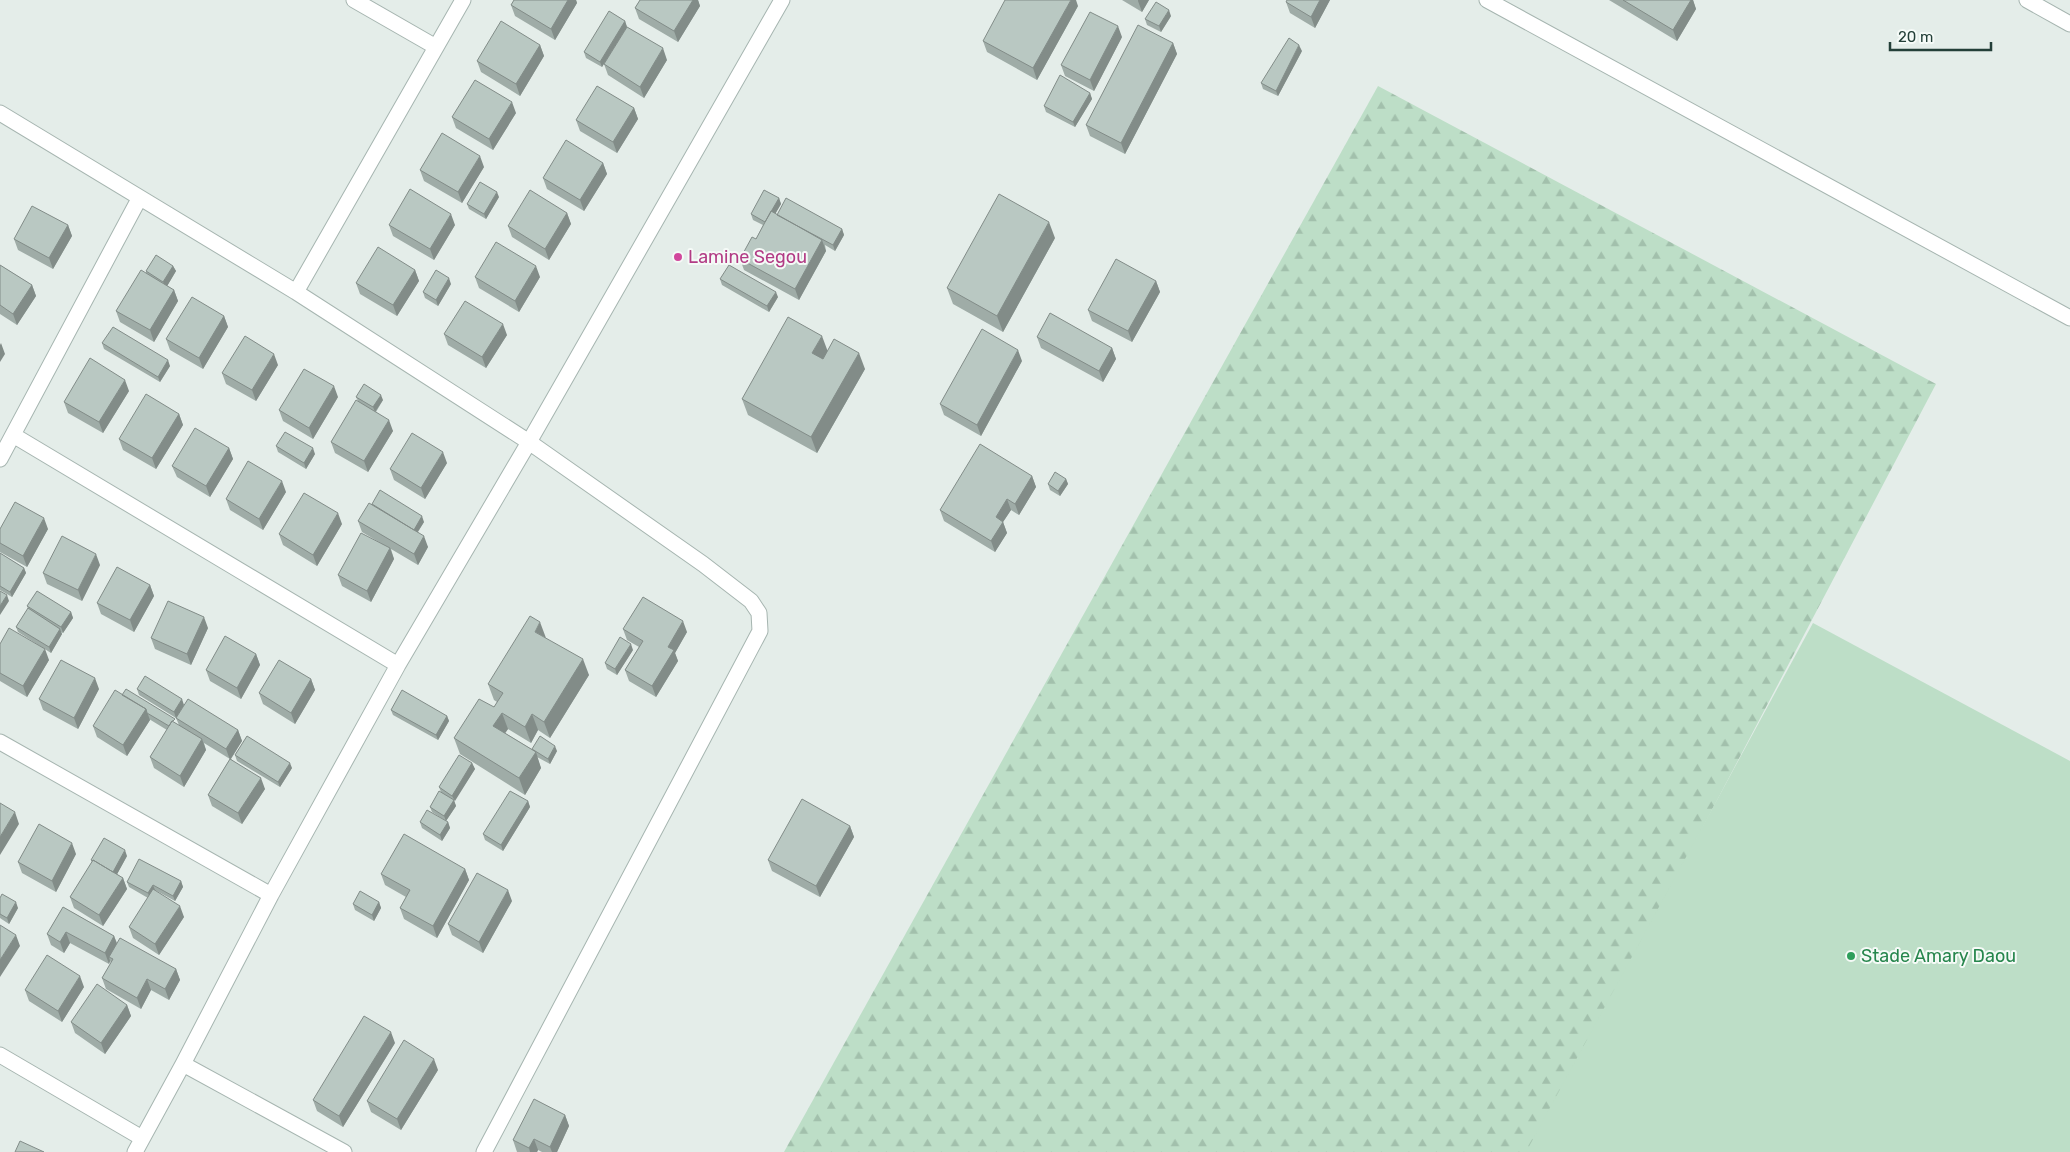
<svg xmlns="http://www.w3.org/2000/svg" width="2070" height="1152" viewBox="0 0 2070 1152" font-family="Rubik,sans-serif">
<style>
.forest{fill:url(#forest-firs)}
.garden{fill:#bddec7}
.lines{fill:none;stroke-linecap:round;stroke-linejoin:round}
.minor-casing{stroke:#a6b5b0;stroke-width:17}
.minor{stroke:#fff;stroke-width:15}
.wall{fill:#9faca7}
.shaded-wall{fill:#828c88}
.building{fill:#b9c8c2;stroke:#828c88}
.hotel-dot{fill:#d1479c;stroke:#f5faf7;stroke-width:2}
.leisure-dot{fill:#2e9e5b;stroke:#f5faf7;stroke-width:2}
.labels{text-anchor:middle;stroke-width:4;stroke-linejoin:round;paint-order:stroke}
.hotel-label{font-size:18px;fill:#b23c85;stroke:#f5faf7;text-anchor:start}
.leisure-label{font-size:18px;fill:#27864d;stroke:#f5faf7;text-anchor:start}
</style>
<defs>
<pattern id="forest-firs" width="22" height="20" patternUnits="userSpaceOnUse" patternTransform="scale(1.25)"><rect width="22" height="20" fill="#bddec7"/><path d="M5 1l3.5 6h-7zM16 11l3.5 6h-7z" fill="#a2c0ac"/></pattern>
</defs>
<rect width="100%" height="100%" fill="#e4ede9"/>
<path class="forest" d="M1378,86L1936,384L1532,1152H784Z"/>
<path class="garden" d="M1813,623L2070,761V1152H1526Z"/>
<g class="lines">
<defs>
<path id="minor" d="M354,0L436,47
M1487,0L2070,318
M2027,0L2070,24
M0,113L296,292L529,442L703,564L751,601L759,613L760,631L484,1152
M296,292L463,0
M13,435L398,665
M0,459L139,199
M0,742L271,895
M0,1055L142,1138
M183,1064L344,1152
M135,1152L183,1064L271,895L398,665L529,442L782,0"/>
</defs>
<use href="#minor" class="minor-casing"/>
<use href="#minor" class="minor"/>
</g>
<path class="wall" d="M514,0H576L577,3L555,40L515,16L511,5Z
M640,0H698L700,6L678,42L639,19L635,8Z
M1122,0H1149L1142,12Z
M1330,0L1315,28L1290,13L1286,2Z
M1609,0H1693L1696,9L1677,41Z
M1078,6L1037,80L987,52L983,41Z
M1171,16L1161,32L1147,25L1145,19Z
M625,21L627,27L602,67L586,58L584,52Z
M1122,37L1094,91L1065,76L1061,65Z
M1173,43L1177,54L1125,154L1090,136L1086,125Z
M540,45L544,56L520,96L481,72L477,61Z
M1302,51L1278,96L1263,89L1261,83Z
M667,60L644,98L608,75L604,64Z
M1090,93L1092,99L1075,127L1046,112L1044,106Z
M634,108L638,119L617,153L580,131L576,120Z
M516,113L493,150L456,128L452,117Z
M603,163L607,174L584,211L547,189L543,178Z
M484,167L462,203L424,181L420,170Z
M499,197L486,219L469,209L467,204Z
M779,198L781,204L775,214L777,215L842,229L844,235L835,251L825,245L826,251L799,300L744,270L740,259L756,239L763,225L753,220L751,214Z
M567,213L571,224L549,260L512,237L508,226Z
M68,225L72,236L53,269L18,250L14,239Z
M389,225H455L434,260L393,236Z
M1055,238L1003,332L953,304L947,288Z
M0,265L32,285L36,296L17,325L0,314Z
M173,266L176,271L167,286L174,290L178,301L154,342L120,322L116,311L146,273V271Z
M415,270L419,281L397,316L360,294L356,283Z
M475,277H540L519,312L479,288Z
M720,279L778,297L769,312L722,285Z
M1156,281L1160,292L1132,342L1092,321L1088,310Z
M451,284L438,306L425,298L423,292Z
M224,316L228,327L203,369L170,350L166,339Z
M444,334L507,335L486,368L448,345Z
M1037,337L1112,348L1116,359L1103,382L1041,348Z
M102,343L170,366L160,382L104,349Z
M827,351L865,369L817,453L748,415L742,399Z
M1022,361L981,436L944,415L940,404Z
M278,365L256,401L226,384L222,373Z
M129,391L103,433L68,413L64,402Z
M338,397L313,439L283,421L279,410Z
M356,397L383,400L376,412L393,431L368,472L335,453L331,442L358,401Z
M179,414L183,425L156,469L123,450L119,439Z
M276,446L315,454L306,469L278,452Z
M229,448L233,459L210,497L177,477L172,466Z
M447,463L425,499L394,480L390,469Z
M1032,476L1036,487L1019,515L1011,510L1003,522L1007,533L995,552L944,521L940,510Z
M1066,479L1068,484L1060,496L1050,490L1048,484Z
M286,492L263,530L230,510L226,499Z
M372,504L424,522L418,532L428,547L418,565L391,549L394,559L371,602L342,586L338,575L382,544L362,532L358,521Z
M342,524L317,566L283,545L279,534Z
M0,529H48L27,567L0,552Z
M0,553L24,568L26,573L12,597L0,590Z
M100,565L82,601L47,584L43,573Z
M150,585L154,596L134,632L101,614L97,603Z
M27,606L71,612L73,618L63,633L61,632L62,634L51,653L18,632L16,627L28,609Z
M208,628L191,665L155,649L151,638Z
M623,629L687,632L675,653L678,661L656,697L629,681L625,670L639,647L627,640Z
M546,638L589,675L550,738L538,730L531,743L508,729L505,733L533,750L557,751L550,764L537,757L541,768L525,795L460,754L454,738L494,707L497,702L494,700L488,684Z
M0,644L49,660L27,697L0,681Z
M633,650L617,675L607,669L605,663Z
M256,654L260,665L241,699L210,681L206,670Z
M311,679L315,690L295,724L263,704L259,693Z
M99,689L78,729L43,710L39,699Z
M137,689L184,705L176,718L139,695Z
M122,695L179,725L176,718L238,730L242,741L231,759L265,789L242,824L212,806L208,795L230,759L204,743L206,750L184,787L154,768L150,757L167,730L149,719L150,720L127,756L97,737L93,726Z
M391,710L447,716L449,721L438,740L393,715Z
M235,755L292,768L280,787L237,761Z
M472,763L475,769L454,801L456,806L446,821L432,812L430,807L441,792L439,787Z
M528,801L530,807L503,851L485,840L483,834Z
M420,822H448L450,828L442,841L422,828Z
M850,826L854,837L820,897L772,871L768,860Z
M76,854L56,892L22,873L18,862Z
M127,856L117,874L123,878L127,889L103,926L74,908L70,897L92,862L91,860Z
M465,869L469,880L437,938L404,919L400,908L406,897L385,885L381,874Z
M181,881L183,887L175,901L155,890L184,917L159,955L133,938L129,927L148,898L129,887L127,882Z
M0,898L18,908L9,924L0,918Z
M512,901L483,953L452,935L448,924Z
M379,902L381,908L374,921L355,910L353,904Z
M63,907L114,936L117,943L176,969L180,980L169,1000L151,990L141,1009L106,989L102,978L111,963L110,961L109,964L70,943L64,953L51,945L47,934Z
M84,987L62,1022L29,1001L25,990Z
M127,1005L131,1016L105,1054L75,1033L71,1022Z
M395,1043L343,1127L317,1111L313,1100Z
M438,1070L401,1130L371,1112L367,1101Z
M565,1115L569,1126L557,1152H542L538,1150L537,1152H517L513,1140Z"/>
<path class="shaded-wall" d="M568,0H576L577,3L555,40L551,29Z
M693,0H698L700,6L678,42L674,31Z
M1071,0H1076L1078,6L1037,80L1033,68Z
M1138,0H1149L1142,12L1138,1Z
M1320,0H1330L1315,28L1311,17Z
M1691,0H1693L1696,9L1677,41L1673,30Z
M1169,10L1171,16L1161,32L1159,26Z
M625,21L627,27L602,67L600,62Z
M1118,26L1122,37L1094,91L1090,80Z
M1173,43L1177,54L1125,154L1121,143Z
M540,45L544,56L520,96L516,84Z
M1299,45L1302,51L1278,96L1276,91Z
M663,48L667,60L644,98L640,87Z
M1090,93L1092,99L1075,127L1073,122Z
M512,102L516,113L493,150L489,139Z
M634,108L638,119L617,153L613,142Z
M480,156L484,167L462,203L458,192Z
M603,163L607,174L584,211L580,200Z
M497,192L499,197L486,219L484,214Z
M779,198L781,204L767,228L765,222Z
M567,213L571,224L549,260L545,249Z
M451,214L455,225L434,260L430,249Z
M1049,222L1055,238L1003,332L997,316Z
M68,225L72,236L53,269L49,258Z
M842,229L844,235L835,251L833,245Z
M822,240L826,251L799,300L795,289Z
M173,266L176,271L166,288L163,282Z
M536,266L540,277L519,312L515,301Z
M415,270L419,281L397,316L393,305Z
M449,278L451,284L438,306L436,300Z
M1156,281L1160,292L1132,342L1128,331Z
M32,285L36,296L17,325L13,314Z
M174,290L178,301L154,342L150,330Z
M776,292L778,297L769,312L767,306Z
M224,316L228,327L203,369L199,358Z
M503,324L507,335L486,368L482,357Z
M822,336L828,352L818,369L812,353Z
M1,343L5,354L0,362V345Z
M1112,348L1116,359L1103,382L1099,371Z
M1018,350L1022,361L981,436L977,425Z
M859,353L865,369L817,453L811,437Z
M274,354L278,365L256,401L252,390Z
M168,360L170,366L160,382L158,377Z
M125,380L129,391L103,433L99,422Z
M334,386L338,397L313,439L309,428Z
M381,395L383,400L375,412L373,407Z
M179,414L183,425L156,469L152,458Z
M389,420L393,431L368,472L364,461Z
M229,448L233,459L210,497L206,486Z
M313,448L315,454L306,469L304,463Z
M443,452L447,463L425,499L421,488Z
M1032,476L1036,487L1019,515L1015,504Z
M1066,479L1068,484L1060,496L1058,491Z
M282,481L286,492L263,530L259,519Z
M1007,499L1011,510L1003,522L1007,533L995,552L991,541L996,517Z
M338,513L342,524L317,566L313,555Z
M422,516L424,522L415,536L413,530Z
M44,518L48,529L27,567L23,556Z
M424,536L428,547L418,565L414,554Z
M390,548L394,559L371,602L367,591Z
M96,554L100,565L82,601L78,590Z
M24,568L26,573L12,597L10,592Z
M150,585L154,596L134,632L130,620Z
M7,595L9,601L0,615V606Z
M71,612L73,618L63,633L61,627Z
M204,617L208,628L191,665L187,654Z
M683,621L687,632L675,653L678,661L656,697L652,686L668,647Z
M540,622L546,638L535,632Z
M60,629L62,634L51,653L49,647Z
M631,644L633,650L617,675L615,669Z
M45,649L49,660L27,697L23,686Z
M256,654L260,665L241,699L237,688Z
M583,659L589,675L550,738L544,722Z
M95,678L99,689L78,729L74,718Z
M311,679L315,690L295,724L291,713Z
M182,699L184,705L176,718L174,712Z
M146,709L150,720L127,756L123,745Z
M502,713L508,729L499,742L493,726Z
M532,714L538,730L531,743L525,727Z
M447,716L449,721L438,740L436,735Z
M238,730L242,741L230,760L226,749Z
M202,739L206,750L184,787L180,776Z
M555,746L557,751L550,764L548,759Z
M536,752L541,768L525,795L519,778Z
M290,763L292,768L280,787L278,782Z
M472,763L475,769L455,801L452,796Z
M261,778L265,789L242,824L238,813Z
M454,800L456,806L446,821L444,816Z
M528,801L530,807L503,851L501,845Z
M15,812L19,824L0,855V837Z
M448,822L450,828L442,841L440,835Z
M850,826L854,837L820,897L816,886Z
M72,843L76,854L56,892L52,881Z
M125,850L127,856L115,878L113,872Z
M465,869L469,880L437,938L433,926Z
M123,878L127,889L103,926L99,915Z
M181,881L183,887L175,901L173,896Z
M153,885L155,890L150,899L148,893Z
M508,890L512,901L483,953L479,942Z
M16,902L18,908L9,924L7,918Z
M379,902L381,908L374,921L372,915Z
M180,906L184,917L159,955L155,944Z
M66,932L70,943L64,953L60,942Z
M16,935L20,946L0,977V960Z
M114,936L118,947L109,957L110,961L109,964L105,953Z
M176,969L180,980L169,1000L165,989Z
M80,976L84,987L62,1022L58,1011Z
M147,979L151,990L141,1009L137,998Z
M127,1005L131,1016L105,1054L101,1043Z
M391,1032L395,1043L343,1127L339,1116Z
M434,1059L438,1070L401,1130L397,1119Z
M565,1115L569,1126L557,1152H552L550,1147Z
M534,1139L538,1150L537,1152H530L529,1148Z"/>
<path class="building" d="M514,0H568L551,29L511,5Z
M640,0H693L674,31L635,8Z
M1005,0H1071L1033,68L983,41Z
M1287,0H1320L1311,17L1286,2Z
M1623,0H1691L1673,30Z
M1156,2L1169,10L1159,26L1145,19Z
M609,11L625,21L600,62L584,52Z
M1090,12L1118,26L1090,80L1061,65Z
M501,21L540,45L516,84L477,61Z
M1138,25L1173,43L1121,143L1086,125Z
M627,27L663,48L640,87L604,64Z
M1289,38L1299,45L1276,91L1261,83Z
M1060,75L1090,93L1073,122L1044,106Z
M475,80L512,102L489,139L452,117Z
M597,86L634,108L613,142L576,120Z
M442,133L480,156L458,192L420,170Z
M566,140L603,163L580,200L543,178Z
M480,182L497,192L484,214L467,204Z
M410,189L451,214L430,249L389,225Z
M530,190L567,213L545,249L508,226Z
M764,190L779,198L765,222L751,214Z
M999,194L1049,222L997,316L947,288Z
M786,198L842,229L833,245L777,215Z
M32,206L68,225L49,258L14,239Z
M771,211L822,240L795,289L740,259L752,237L756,239Z
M496,242L536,266L515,301L475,277Z
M378,247L415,270L393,305L356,283Z
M156,255L173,266L163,282L146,271Z
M1116,259L1156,281L1128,331L1088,310Z
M0,265L32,285L13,314L0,305Z
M729,265L776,292L767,306L720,279Z
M141,270L174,290L150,330L116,311Z
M436,270L449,278L436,300L423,292Z
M192,297L224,316L199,358L166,339Z
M465,301L503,324L482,357L444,334Z
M1050,313L1112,348L1099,371L1037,337Z
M788,317L822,336L812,353L823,359L834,339L859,353L811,437L742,399Z
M113,327L168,360L158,377L102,343Z
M982,329L1018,350L977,425L940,404Z
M245,336L274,354L252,390L222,373Z
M90,358L125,380L99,422L64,402Z
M304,369L334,386L309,428L279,410Z
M364,384L381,395L373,407L356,397Z
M146,394L179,414L152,458L119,439Z
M356,400L389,420L364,461L331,442Z
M195,428L229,448L206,486L172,466Z
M285,432L313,448L304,463L276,446Z
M412,433L443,452L421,488L390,469Z
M980,444L1032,476L1015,504L1007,499L996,517L1003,522L991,541L940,510Z
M248,461L282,481L259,519L226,499Z
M1055,472L1066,479L1058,491L1048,484Z
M380,490L422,516L414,530L372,504Z
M304,493L338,513L313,555L279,534Z
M15,502L44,518L23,556L0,543V529Z
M369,503L424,536L414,554L358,521Z
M361,533L390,548L367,591L338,575Z
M62,536L96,554L78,590L43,573Z
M0,553L24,568L10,592L0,586Z
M117,567L150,585L130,620L97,603Z
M0,591L7,595L0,606Z
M37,591L71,612L61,627L27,606Z
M643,597L683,621L668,647L674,650L652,686L625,670L643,641L623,629Z
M168,601L204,617L187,654L151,638Z
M28,608L60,629L49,647L16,627Z
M530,616L540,622L535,632L583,659L544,722L532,714L525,727L502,713L493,726L536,752L519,778L454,738L479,699L494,707L503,693L488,684Z
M9,628L45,649L23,686L0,673V644Z
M225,636L256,654L237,688L206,670Z
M620,637L631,644L615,669L605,663Z
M61,660L95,678L74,718L39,699Z
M279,660L311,679L291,713L259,693Z
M145,676L182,699L174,712L137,689Z
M126,689L175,719L173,721H172L169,726L147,713L146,709L122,695Z
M115,690L146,709L123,745L93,726Z
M402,690L447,716L436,735L391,710Z
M188,699L238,730L226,749L176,718Z
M172,721L202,739L180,776L150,757Z
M247,736L290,763L278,782L235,755Z
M540,736L555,746L548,759L532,749Z
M459,755L472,763L452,796L439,787Z
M230,759L261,778L238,813L208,795Z
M439,791L454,800L444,816L430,807Z
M510,791L528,801L501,845L483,834Z
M802,799L850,826L816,886L768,860Z
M0,803L15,812L0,837Z
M427,810L448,822L440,835L420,822Z
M39,824L72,843L52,881L18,862Z
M404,834L465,869L433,926L400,908L410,890L381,874Z
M104,838L125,850L113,872L93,860V861L91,860Z
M139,859L181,881L173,896L153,885L148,893L127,882Z
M93,860L123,878L99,915L70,897Z
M477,873L508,890L479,942L448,924Z
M153,889L180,906L155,944L129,927Z
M360,891L379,902L372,915L353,904Z
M2,894L16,902L7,918L0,914V898Z
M63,907L114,936L105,953L66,932L60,942L47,934Z
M0,925L16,935L0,960Z
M120,938L176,969L165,989L147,979L137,998L102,978L113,959L109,957Z
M47,955L80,976L58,1011L25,990Z
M97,984L127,1005L101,1043L71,1022Z
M364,1016L391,1032L339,1116L313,1100Z
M404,1040L434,1059L397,1119L367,1101Z
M534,1099L565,1115L550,1147L534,1139L529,1148L513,1140Z
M20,1141L44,1152H15Z"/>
<circle class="hotel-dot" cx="678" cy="257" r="5"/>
<circle class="leisure-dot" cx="1851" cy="956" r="5"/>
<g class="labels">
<g class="hotel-label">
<text x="688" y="263">Lamine Segou</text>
</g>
<g class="leisure-label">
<text x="1861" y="962">Stade Amary Daou</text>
</g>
</g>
<path d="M1890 42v8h101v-8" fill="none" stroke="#233f38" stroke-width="2.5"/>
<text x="1898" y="42" font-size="15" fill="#233f38" stroke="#f5faf7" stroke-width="4" paint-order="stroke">20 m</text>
</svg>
